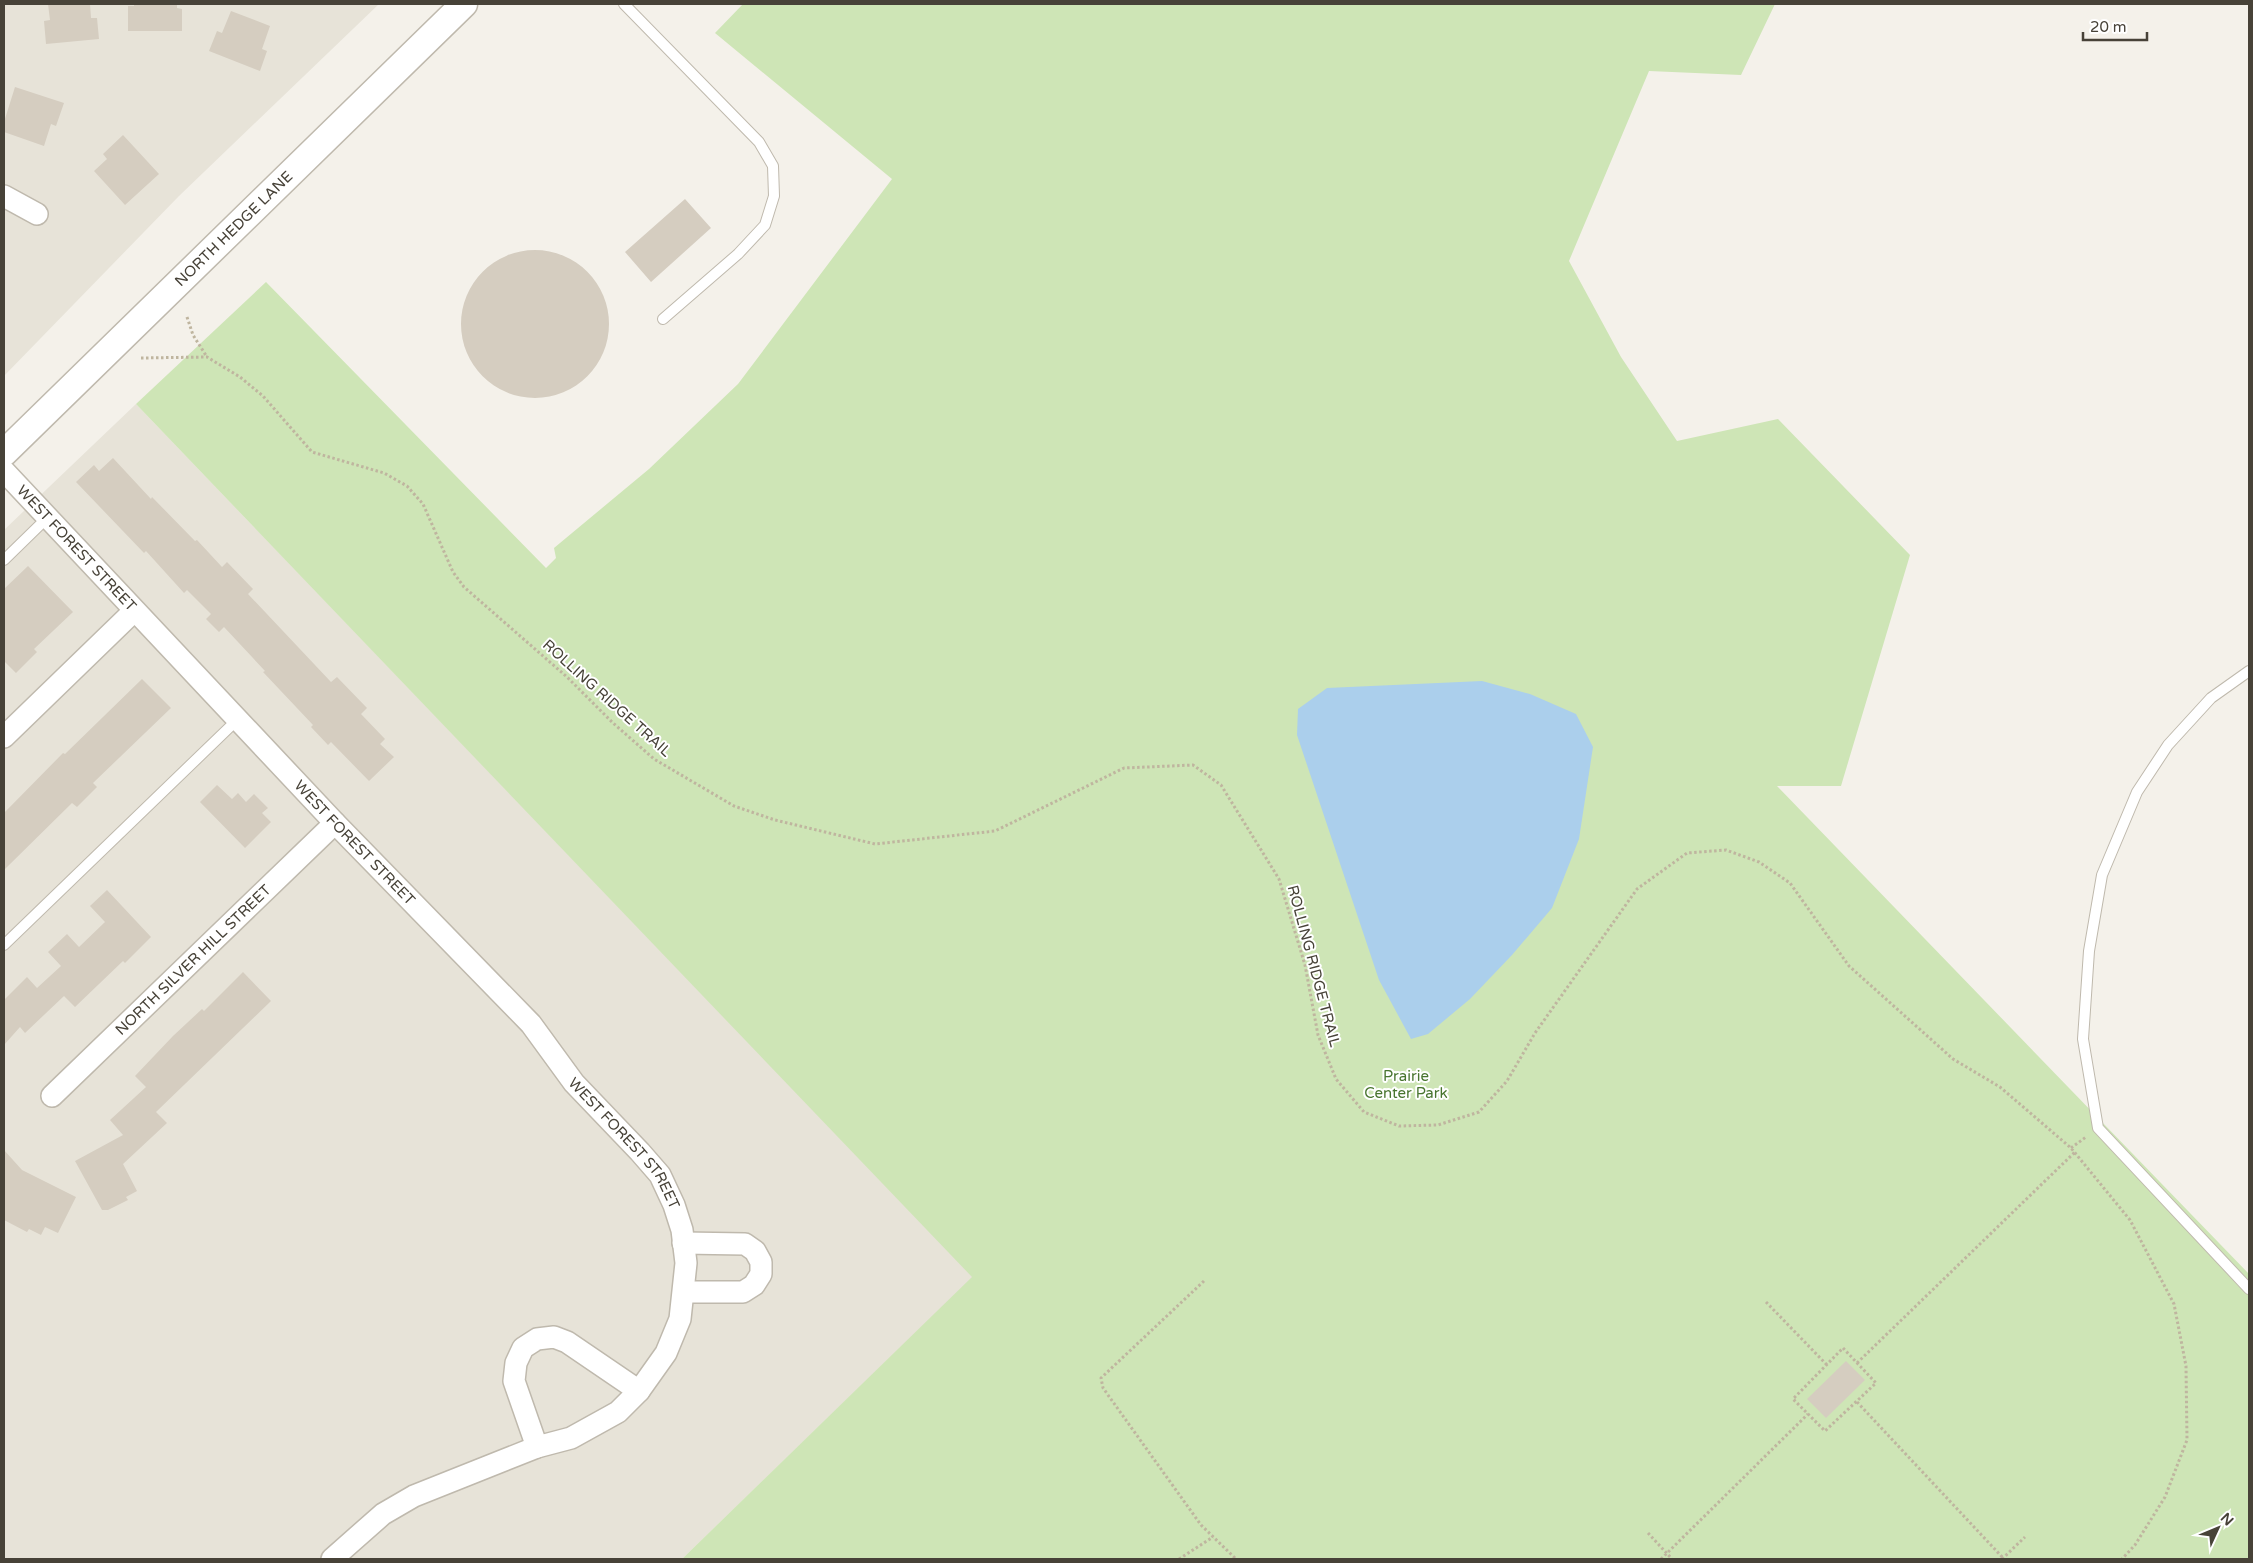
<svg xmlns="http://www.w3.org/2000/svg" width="2253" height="1563" viewBox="0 0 2253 1563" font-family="'Varela Round',sans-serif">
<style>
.residential{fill:#e7e3d8}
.green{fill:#cee5b6}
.water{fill:#abcfec}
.building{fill:#d5cdc0}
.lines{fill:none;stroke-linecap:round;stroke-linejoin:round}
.service-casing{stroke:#bfb9ad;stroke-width:12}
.minor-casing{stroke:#bfb9ad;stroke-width:24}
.tertiary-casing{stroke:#bfb9ad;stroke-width:29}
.path{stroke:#bfb59f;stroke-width:3;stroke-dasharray:2.5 2.5;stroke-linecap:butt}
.service{stroke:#fff;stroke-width:10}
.minor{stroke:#fff;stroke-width:21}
.tertiary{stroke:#fff;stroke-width:26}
.labels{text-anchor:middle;stroke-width:4;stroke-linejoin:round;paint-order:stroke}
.street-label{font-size:15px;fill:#474238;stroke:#fff}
.park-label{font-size:15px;fill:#48752f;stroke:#fff}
</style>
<rect width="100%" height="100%" fill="#f4f1ea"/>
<path class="residential" d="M4,4H379L179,196L4,376Z
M136,404L973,1277L682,1559H4V530Z"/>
<path class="green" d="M743,4H1775L1741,75L1649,71L1569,261L1621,357L1677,441L1778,419L1910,555L1841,786H1777L2249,1274V1559H682L972,1277L136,404L266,282L546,568L556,558L554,548L649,469L738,384L892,179L715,33Z"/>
<path class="water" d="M1482,681L1530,694L1576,714L1593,747L1579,839L1552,908L1512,955L1470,999L1428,1034L1411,1039L1379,980L1297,735L1298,709L1327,688Z"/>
<path class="building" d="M48,4H90L91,18H97L99,39L46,44L44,21L50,20Z
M134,4H177V8L182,9V31H128V6H134Z
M231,11L270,26L262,49L267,51L260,71L209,51L217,31L222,33Z
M15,87L64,103L56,126L51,124L44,146L4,132V122Z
M123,135L159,174L125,205L94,171L107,159L103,154Z
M685,199L711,228L651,282L625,252Z
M461 324a74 74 0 1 1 148 0a74 74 0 1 1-148 0Z
M113,458L151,499L152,497L195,541L197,540L222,567L227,562L253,589L248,594L331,682L337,677L367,708L361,714L385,739L380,744L394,757L369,781L331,742L328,745L311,727L313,725L263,672L265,671L224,627L219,632L206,619L211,614L187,590L184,593L146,551L144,553L76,482L94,465L99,471Z
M28,566L73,612L34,649L37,652L16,673L4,661V589Z
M142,679L171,708L93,783L97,787L77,807L72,803L4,870V813L63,753L65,754Z
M217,785L232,799L238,793L246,802L254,794L268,808L262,813L271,822L245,848L200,802Z
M107,890L151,937L125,963L123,961L75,1007L64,996L25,1033L20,1027L4,1045V1000L27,977L37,988L61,966L48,952L67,934L79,947L105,922L90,906Z
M243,972L271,1001L156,1112L167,1123L123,1164L137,1191L126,1197L128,1200L108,1210H102L75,1161L123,1135L110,1120L146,1087L135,1076L173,1036L202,1009L204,1011Z
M4,1150L22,1170L76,1197L58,1233L45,1227L41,1235L29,1229L27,1232L4,1220Z
M1846,1361L1865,1380L1826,1418L1807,1399Z"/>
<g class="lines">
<defs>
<path id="service" d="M624,4L759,142L773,166L774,196L765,225L738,254L663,319
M4,560L47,518
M2249,671L2211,698L2168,745L2137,792L2102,875L2089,951L2083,1039L2098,1128L2249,1289
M4,945L237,720"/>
<g id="minor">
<path d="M4,196L37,214"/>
<path id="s1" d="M4,471L335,823L531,1024L574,1083L640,1152L660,1175L674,1205L682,1230L686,1263L680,1319L666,1353L639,1391L618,1412L571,1438L537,1447L414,1496L383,1514L332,1559"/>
<path d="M4,737L134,611"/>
<path id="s2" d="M52,1096L335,823"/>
<path d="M683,1243L745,1244L755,1251L761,1262V1274L754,1285L743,1292H684"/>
<path d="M537,1447L514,1381L516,1363L523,1348L537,1339L554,1337L567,1342L639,1391"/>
</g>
<g id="tertiary">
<path id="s3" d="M4,453L464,4"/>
</g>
</defs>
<use href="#service" class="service-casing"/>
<use href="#minor" class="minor-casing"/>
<use href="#tertiary" class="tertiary-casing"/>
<path class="path" d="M187,317L193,335L207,357
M141,358L207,357L240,377L263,396L312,452L384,473L407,486L423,504L453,572L464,587L567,677L613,723L654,759L734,806L775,820L875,844L995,831L1124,768L1193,765L1221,785L1279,879L1305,965L1318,1035L1336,1079L1364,1112L1399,1126L1438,1125L1479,1112L1507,1081L1535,1033L1637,889L1687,853L1726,850L1759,862L1790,883L1849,966L1953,1059L2000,1087L2071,1148L2130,1220L2174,1304L2186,1366L2187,1440L2165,1497L2135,1545L2122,1559
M2071,1148L2086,1137
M1204,1281L1101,1378L1103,1388L1201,1525L1236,1559
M1766,1302L1827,1365
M1843,1348L1876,1383L1825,1431L1793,1399Z
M1857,1363L2075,1152
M1857,1402L2004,1559
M1648,1533L1672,1559
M1179,1559L1213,1537
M1661,1559L1808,1414
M2002,1559L2025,1537"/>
<use href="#service" class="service"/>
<use href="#minor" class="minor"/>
<use href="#tertiary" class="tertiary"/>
</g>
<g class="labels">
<g class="street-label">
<text dy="5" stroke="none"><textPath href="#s3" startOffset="321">NORTH HEDGE LANE</textPath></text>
<text dy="5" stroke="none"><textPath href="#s1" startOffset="106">WEST FOREST STREET</textPath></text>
<text transform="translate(607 698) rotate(42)" y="5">ROLLING RIDGE TRAIL</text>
<text dy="5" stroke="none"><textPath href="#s1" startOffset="511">WEST FOREST STREET</textPath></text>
<text dy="5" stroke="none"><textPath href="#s2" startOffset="196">NORTH SILVER HILL STREET</textPath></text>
<text transform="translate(1314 966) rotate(75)" y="5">ROLLING RIDGE TRAIL</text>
<text dy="5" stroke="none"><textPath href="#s1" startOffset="916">WEST FOREST STREET</textPath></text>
</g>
<g class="park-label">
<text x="1406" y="1081">Prairie<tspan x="1406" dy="17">Center Park</tspan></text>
</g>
</g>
<rect width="2253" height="1563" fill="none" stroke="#474238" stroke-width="10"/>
<g transform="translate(2218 1528) rotate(46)" stroke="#ffffff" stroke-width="4" paint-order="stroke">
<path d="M0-4L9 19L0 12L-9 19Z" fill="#474238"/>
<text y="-8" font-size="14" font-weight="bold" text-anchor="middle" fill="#474238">N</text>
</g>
<path d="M2083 32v8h64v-8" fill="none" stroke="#474238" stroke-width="2.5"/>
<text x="2090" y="32" font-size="15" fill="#474238" stroke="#ffffff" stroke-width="4" paint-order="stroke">20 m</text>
</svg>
